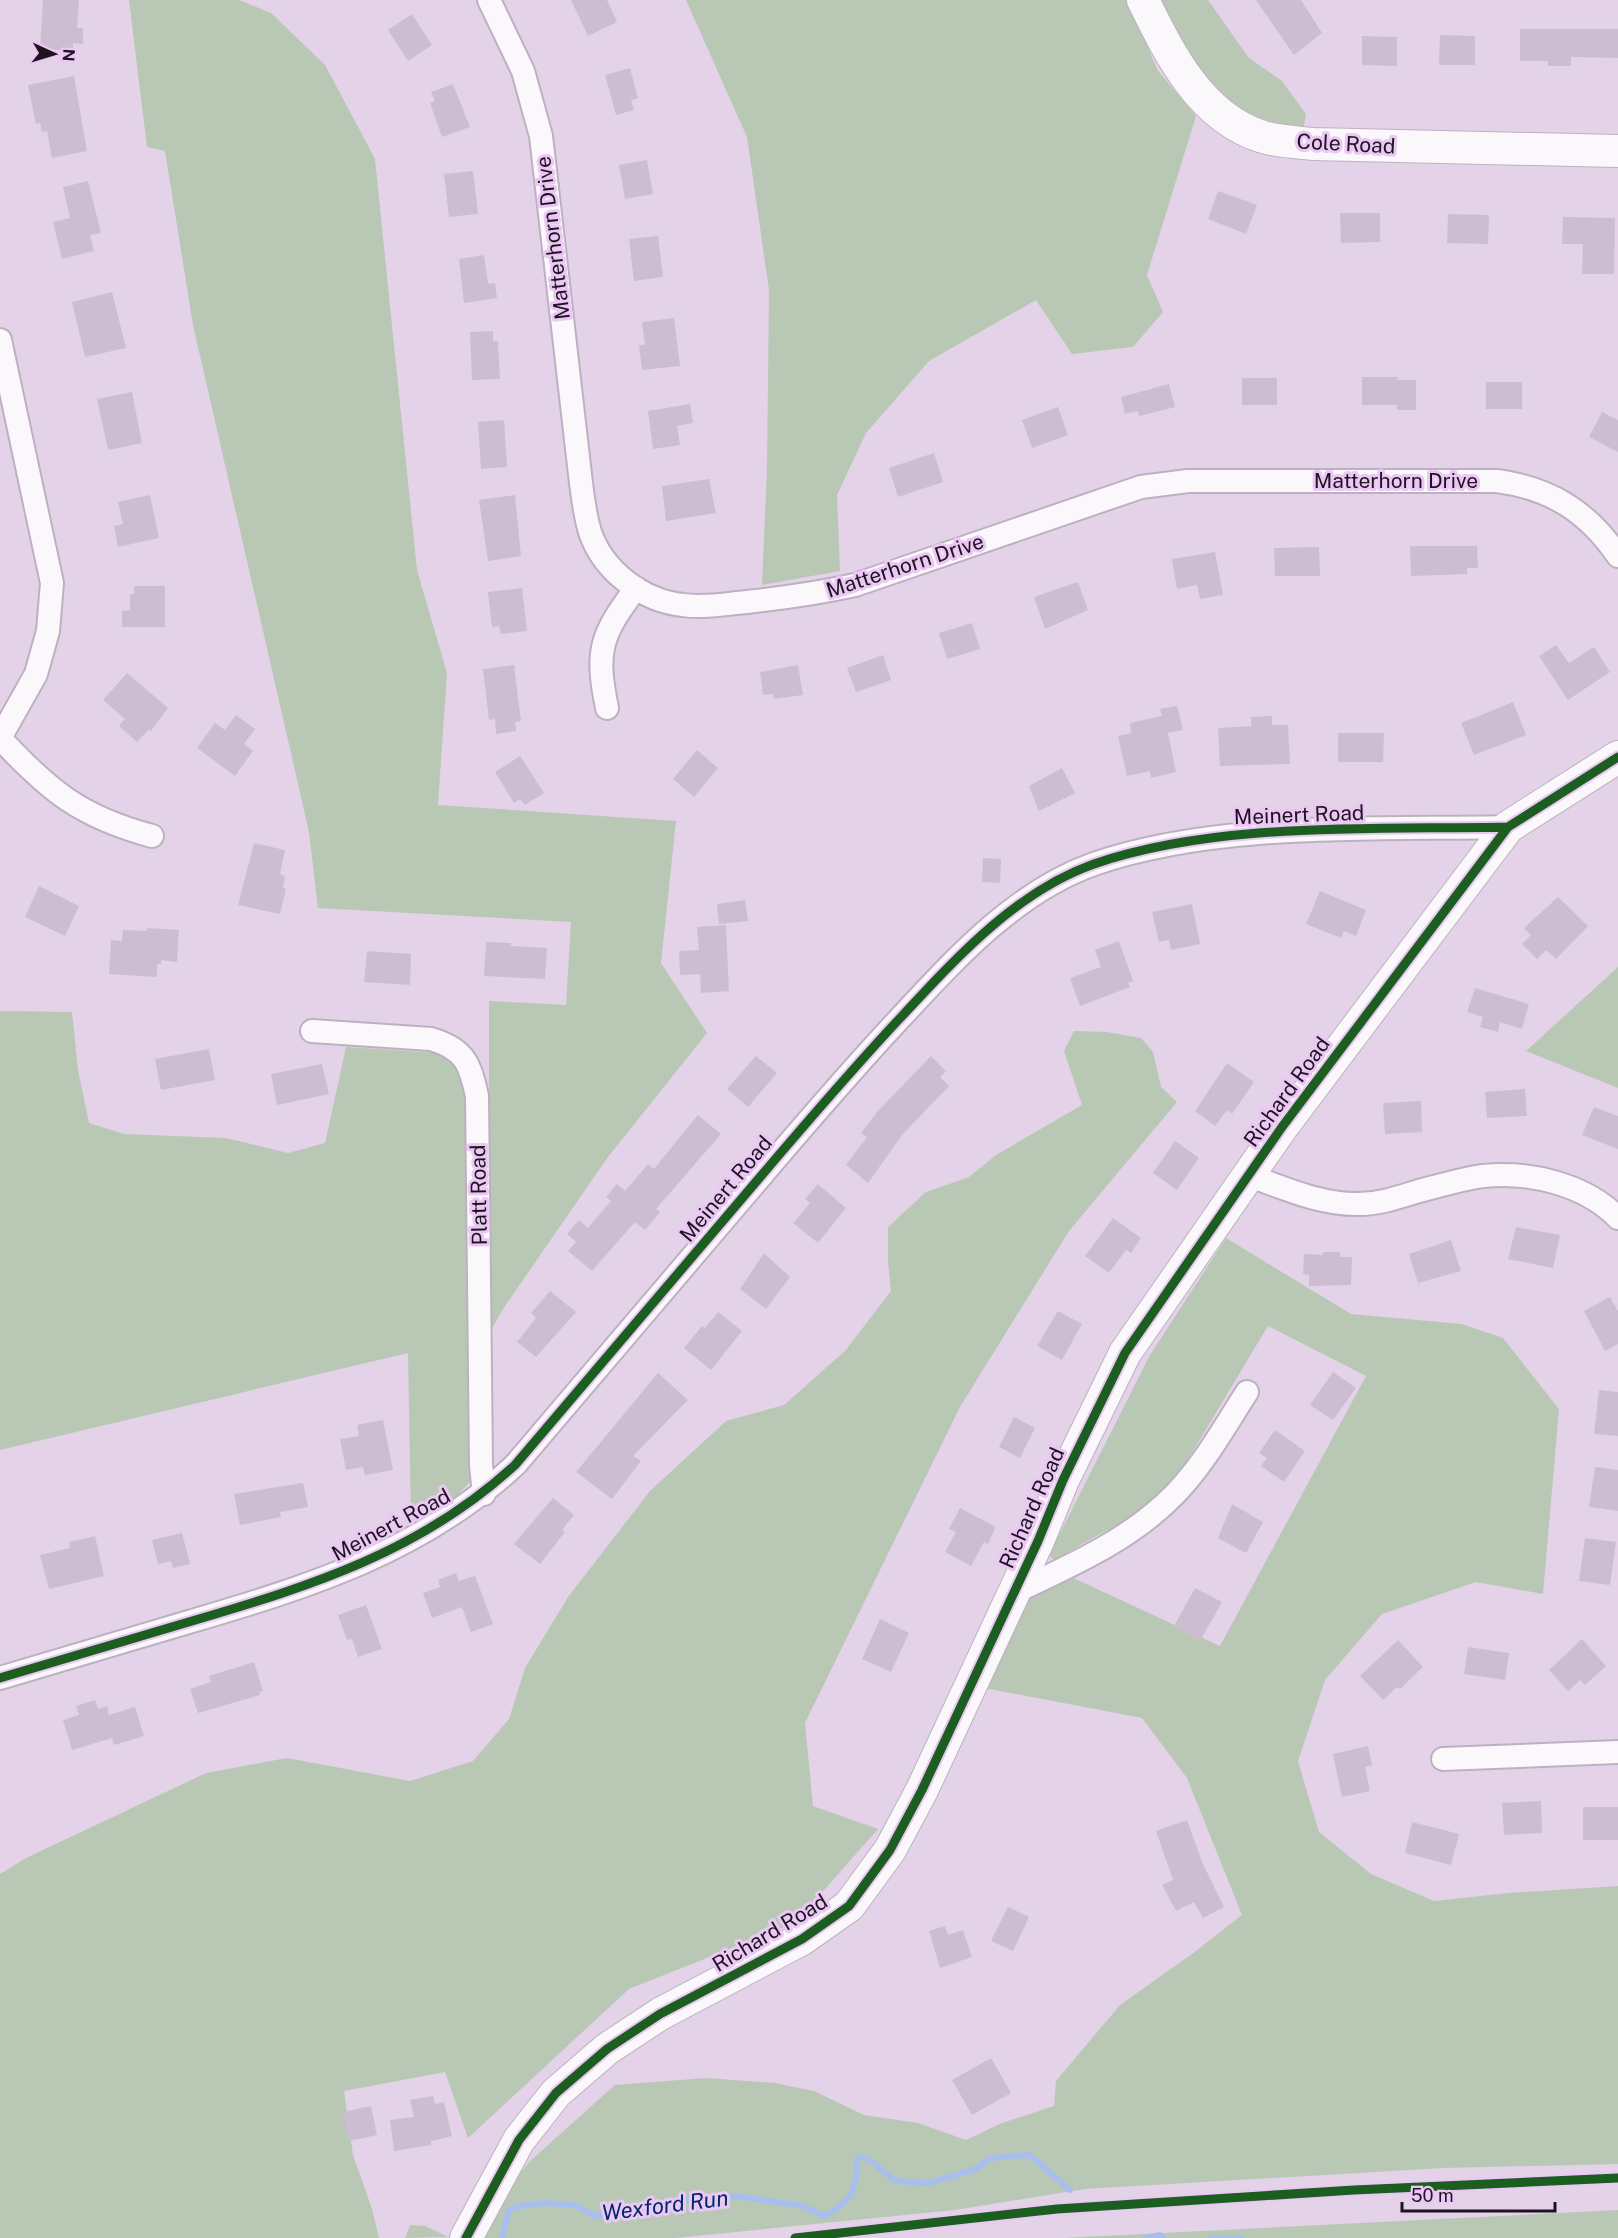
<svg xmlns="http://www.w3.org/2000/svg" width="1618" height="2238" viewBox="0 0 1618 2238" font-family="'Public Sans',sans-serif">
<style>
.green{fill:#b9c8b5}
.lines{fill:none;stroke-linecap:round;stroke-linejoin:round}
.stream{stroke:#a8beed;stroke-width:6}
.building{fill:#ccbed0}
.street-casing{stroke:#beb0c2;stroke-width:26}
.secondary-casing{stroke:#beb0c2;stroke-width:34}
.street{stroke:#fbf8fc;stroke-width:22}
.secondary{stroke:#fbf8fc;stroke-width:32}
.cycleway-casing{stroke:#eac8f3;stroke-width:13}
.cycleway{stroke:#1b5e20;stroke-width:9}
.labels{text-anchor:middle;stroke-width:6;stroke-linejoin:round;paint-order:stroke}
.street-label{font-size:21px;fill:#1f1322;stroke:#eac8f3}
.water-label{font-size:22px;font-style:italic;fill:#00286a;stroke:#eac8f3}
</style>
<rect width="100%" height="100%" fill="#e4d2e9"/>
<path class="green" d="M129,0H239L271,13L325,65L375,159L417,570L447,673L438,805L676,821L661,963L707,1033L608,1157L503,1309L489,1334V1001L566,1005L571,922L318,908L309,832L193,325L165,151L147,147Z
M686,0H1127L1158,71L1196,116L1147,275L1163,312L1133,347L1072,354L1036,300L929,361L866,433L837,495L840,571L762,585L767,468L769,290L747,137Z
M1160,0H1208L1249,58L1282,81L1306,114L1303,131L1232,110L1183,47Z
M1618,967V1088L1526,1051Z
M0,1011L72,1012L78,1070L89,1123L124,1134L226,1138L288,1153L325,1143L346,1047L439,1053L462,1074L474,1106L471,1481L451,1502L411,1521L408,1353L0,1450Z
M1074,1031L1107,1032L1141,1038L1153,1052L1161,1087L1177,1102L1069,1231L960,1407L805,1723L813,1806L878,1829L795,1923L629,1989L468,2138L445,2072L344,2091L353,2155L372,2209L379,2238H0V1874L26,1858L206,1773L287,1758L410,1781L473,1761L509,1719L525,1668L568,1597L650,1491L726,1421L784,1405L845,1351L891,1291L888,1263V1227L926,1192L969,1177L996,1155L1082,1105L1064,1051Z
M1226,1238L1351,1314L1462,1324L1503,1338L1559,1409L1543,1594L1476,1582L1382,1614L1325,1680L1298,1761L1319,1832L1371,1874L1434,1901L1509,1893L1618,1886V2164L1444,2168L1085,2189L955,2210L676,2238H483L503,2195L529,2162L615,2085L706,2078L775,2083L814,2091L864,2115L918,2123L966,2140L1002,2123L1054,2106L1056,2081L1120,2005L1192,1954L1242,1915L1187,1778L1142,1718L984,1688L1018,1606L1069,1576L1220,1646L1366,1376L1268,1326L1172,1486L1127,1519L1054,1560L1049,1555L1150,1355Z
M1618,2210V2238H1064Z
M410,2225L425,2226L448,2237L405,2238Z"/>
<g class="lines">
<path class="stream" d="M502,2238L509,2210L518,2206L547,2203L575,2205L595,2216L661,2202L736,2196L803,2206L824,2216C852,2202 857,2190 857,2159L860,2157L870,2160L895,2181L929,2183L976,2169L990,2158L1030,2155L1070,2190
M1146,2238L1160,2235L1163,2238
M1210,2238H1242"/>
</g>
<path class="building" d="M43,0H79L77,28H83V44L73,43V51L40,49Z
M571,0H607L617,22L588,36Z
M1256,0H1301L1322,33L1294,55Z
M412,14L432,45L408,61L388,30Z
M1520,29H1618V58L1571,57V66H1548V61H1520Z
M1440,35L1475,36V65H1439Z
M1362,36L1397,37V66L1362,65Z
M630,68L638,98L631,100L634,110L616,115L605,75Z
M74,76L87,151L52,158L47,131L42,132L40,123L36,124L28,85Z
M453,84L470,127L442,137L430,103L435,101L431,92Z
M647,160L653,194L625,199L619,165Z
M473,171L478,214L449,217L444,174Z
M88,181L101,233L90,235L94,251L62,259L53,222L70,218L63,187Z
M1218,191L1257,205L1246,234L1208,219Z
M1340,213H1380V242L1341,243Z
M1448,214L1489,215L1488,244L1447,243Z
M1563,217L1615,218L1614,274H1582L1583,244H1562Z
M658,236L663,277L634,281L629,239Z
M484,255L488,284L495,283L497,298L464,303L459,259Z
M112,292L126,348L85,357L72,302Z
M674,318L680,366L642,370L639,345H645L642,322Z
M493,331V341H498L500,379L472,380L470,332Z
M1362,377H1398L1397,380H1416V410H1397V405H1362Z
M1242,378H1277V405H1242Z
M1486,382H1522V409H1486Z
M1169,384L1175,407L1139,416L1138,411L1125,414L1121,397Z
M132,392L142,443L108,450L97,399Z
M690,404L693,423L677,426L680,445L653,449L648,411Z
M1058,407L1068,435L1032,448L1022,420Z
M1602,412L1618,420V452L1589,437Z
M504,420L507,467L481,469L478,422Z
M934,453L943,482L898,497L889,468Z
M709,479L716,513L666,521L662,486Z
M150,495L159,538L118,547L114,526L123,524L118,502Z
M515,495L521,556L488,561L479,500Z
M1410,546H1477L1478,568H1467V574L1411,576Z
M1319,547L1320,576H1275L1274,548Z
M1215,552L1223,595L1200,599L1197,585L1177,589L1172,559Z
M1078,582L1088,610L1045,629L1034,597Z
M134,586H165V627H122V611L130,610V594H134Z
M522,588L527,631L501,634L499,626L492,627L488,592Z
M972,623L980,649L947,659L939,633Z
M1556,645L1569,663L1594,647L1610,672L1568,700L1539,656Z
M883,655L891,680L856,692L847,668Z
M514,665L521,721L515,722L516,731L496,734L495,719L489,720L483,669Z
M798,665L803,695L774,699L773,694L763,695L760,672Z
M127,673L168,708L151,731L149,729L137,742L119,726L125,719L103,700Z
M1513,702L1526,735L1474,755L1461,723Z
M1177,706L1183,730L1168,733L1176,772L1151,778L1150,771L1127,776L1118,736L1131,733L1130,723L1162,716L1160,709Z
M236,715L255,729L244,744L253,751L235,776L197,748L215,723L225,730Z
M1272,716V725H1288L1290,764L1220,766L1218,728L1251,726V717Z
M1338,733H1384L1383,762H1338Z
M697,750L718,768L694,797L673,779Z
M520,756L544,793L525,805L520,799L514,803L495,772Z
M1062,768L1075,793L1039,811L1029,786Z
M254,843L285,850L280,874L285,876L283,888L286,889L280,914L238,905Z
M983,858L1001,859L1000,883L982,882Z
M39,886L79,906L65,936L25,917Z
M1320,891L1366,910L1356,936L1344,931L1341,938L1306,924Z
M1558,897L1588,926L1556,959L1546,950L1537,959L1522,944L1531,935L1524,928Z
M745,900L748,921L719,924L717,904Z
M1192,904L1200,944L1171,950L1169,940L1159,942L1152,912Z
M726,925L729,991L701,993L700,974L680,975L679,951L699,950L697,927Z
M147,928L179,930L177,962L161,960V964H157V977L109,974L111,940L122,941L123,930L147,931Z
M1119,941L1133,981L1128,983L1130,987L1080,1006L1070,978L1101,967L1095,950Z
M486,942L511,943V946L547,948L545,979L484,976Z
M367,951L411,954L410,985L364,982Z
M1475,988L1529,1004L1522,1029L1500,1022L1498,1032L1480,1027L1483,1017L1467,1012Z
M209,1049L215,1080L161,1090L155,1059Z
M756,1056L777,1073L748,1107L727,1089Z
M931,1056L946,1071L940,1077L949,1086L902,1135L868,1183L846,1165L867,1137L861,1133L878,1111Z
M1227,1063L1254,1082L1232,1114L1227,1110L1215,1126L1195,1111Z
M322,1064L329,1094L277,1105L271,1074Z
M1525,1089L1527,1116L1487,1118L1485,1092Z
M1421,1101L1422,1132L1385,1134L1383,1103Z
M1594,1107L1618,1116V1149L1582,1135Z
M698,1115L721,1134L656,1209L660,1212L645,1230L635,1222L592,1271L568,1251L576,1242L567,1234L579,1220L588,1228L611,1201L606,1197L617,1184L625,1191L648,1164L654,1169Z
M1175,1141L1199,1158L1177,1190L1153,1173Z
M818,1184L846,1208L818,1243L793,1223L810,1203L805,1199Z
M1113,1218L1141,1238L1131,1253L1126,1250L1109,1273L1085,1256Z
M1516,1227L1560,1235L1553,1268L1508,1259Z
M1451,1240L1461,1271L1418,1283L1409,1254Z
M1323,1252H1340V1257H1352L1351,1285L1309,1286V1275L1303,1274L1304,1254L1323,1255Z
M764,1253L790,1277L766,1309L740,1289Z
M550,1291L576,1312L536,1357L517,1342L536,1318L531,1313Z
M1610,1297L1618,1311V1344L1605,1351L1584,1311Z
M1058,1311L1082,1324L1062,1360L1037,1346Z
M718,1312L742,1331L711,1370L684,1348L702,1326L705,1328Z
M1333,1372L1356,1388L1333,1420L1310,1405Z
M658,1373L688,1400L633,1456L641,1461L612,1499L576,1472Z
M1599,1390L1618,1392V1436L1594,1434Z
M1014,1417L1035,1428L1020,1458L999,1447Z
M383,1420L393,1470L365,1475L363,1467L346,1470L340,1439L359,1436L357,1425Z
M1275,1430L1305,1451L1284,1482L1261,1466L1267,1458L1259,1453Z
M1595,1467L1618,1470V1511L1589,1507Z
M303,1483L308,1507L280,1512L281,1517L240,1525L234,1494Z
M553,1498L574,1515L562,1530L565,1532L540,1564L514,1544Z
M1232,1504L1263,1522L1246,1553L1218,1538Z
M960,1508L996,1527L988,1544L984,1542L971,1566L945,1552L956,1532L949,1529Z
M182,1533L190,1564L173,1568L171,1561L158,1564L152,1540Z
M95,1536L104,1576L49,1589L40,1555L70,1548L69,1542Z
M1585,1538L1616,1542L1610,1585L1579,1581Z
M456,1573L459,1581L475,1576L493,1624L471,1632L462,1607L432,1618L423,1593L440,1587L438,1580Z
M1195,1588L1222,1602L1200,1641L1174,1626Z
M366,1605L382,1649L358,1657L352,1639L347,1640L338,1615Z
M880,1619L909,1633L891,1672L862,1659Z
M1582,1639L1606,1666L1585,1685L1580,1680L1568,1691L1549,1670Z
M1398,1640L1423,1667L1400,1689L1397,1687L1383,1700L1360,1676Z
M1468,1647L1509,1653L1505,1680L1464,1674Z
M254,1662L263,1691L259,1692L260,1695L198,1713L190,1689L211,1682L209,1676Z
M95,1700L98,1709L107,1706L109,1715L135,1707L144,1736L114,1745L112,1738L72,1750L63,1720L79,1715L76,1706Z
M1368,1746L1372,1765L1365,1767L1370,1791L1342,1797L1333,1754Z
M1541,1801L1542,1833L1504,1835L1502,1803Z
M1583,1807H1618V1840H1583Z
M1187,1820L1202,1862L1224,1907L1203,1918L1194,1902L1176,1911L1162,1885L1173,1880L1156,1831Z
M1412,1822L1459,1834L1451,1865L1405,1853Z
M1008,1907L1029,1917L1013,1951L991,1941Z
M945,1926L948,1935L963,1930L972,1957L940,1968L929,1931Z
M991,2058L1011,2093L972,2115L952,2080Z
M433,2096L435,2104L444,2102L452,2136L431,2141V2145L394,2151L390,2120L414,2117L410,2100Z
M371,2106L377,2135L349,2141L343,2112Z"/>
<g class="lines">
<defs>
<path id="street" d="M489,0L523,71L541,136L581,483C583,499 585,516 590,532C603,571 643,601 683,605C704,608 725,604 747,602C783,598 819,593 855,585L1141,487L1188,481H1497C1550,488 1587,511 1618,556
M0,340L52,583L48,631L36,674L0,738
M607,708C595,650 601,635 636,588
M0,738C49,791 81,817 152,836
M312,1031L431,1039C465,1049 470,1064 477,1096L481,1465L484,1494
M1250,1176C1284,1188 1321,1205 1359,1204C1386,1204 1408,1193 1434,1187C1450,1183 1467,1178 1483,1176C1528,1171 1585,1184 1618,1218
M1013,1593C1070,1566 1131,1540 1176,1493C1204,1464 1225,1426 1247,1392
M0,1678C64,1659 128,1640 192,1621C311,1586 422,1551 515,1465C597,1369 679,1272 761,1176C807,1122 854,1067 903,1015C957,957 1017,891 1094,864C1219,821 1377,830 1508,827
M1443,1759L1618,1752"/>
<path id="secondary" d="M1143,0C1170,55 1201,118 1263,137C1279,142 1297,142 1313,144L1618,151
M466,2238L519,2140L556,2093L607,2049L660,2014L802,1939L849,1906L890,1850L922,1790L1038,1541L1063,1480L1125,1353L1282,1127L1508,827L1618,757"/>
</defs>
<use href="#street" class="street-casing"/>
<use href="#secondary" class="secondary-casing"/>
<use href="#street" class="street"/>
<use href="#secondary" class="secondary"/>
<defs>
<path id="cycleway" d="M0,1678C64,1659 128,1640 192,1621C311,1586 422,1551 515,1465C597,1369 679,1272 761,1176C807,1122 854,1067 903,1015C957,957 1017,891 1094,864C1219,821 1377,830 1508,827
M466,2238L519,2140L556,2093L607,2049L660,2014L802,1939L849,1906L890,1850L922,1790L1038,1541L1063,1480L1125,1353L1282,1127L1508,827L1618,757
M795,2238L1057,2209L1354,2190L1618,2178"/>
</defs>
<use href="#cycleway" class="cycleway-casing"/>
<use href="#cycleway" class="cycleway"/>
</g>
<g class="labels">
<g class="street-label">
<text transform="translate(1346 144) rotate(3)" y="7">Cole Road</text>
<text transform="translate(553 238) rotate(-97)" y="7">Matterhorn Drive</text>
<text x="1396" y="488">Matterhorn Drive</text>
<text transform="translate(905 566) rotate(-18)" y="7">Matterhorn Drive</text>
<text transform="translate(1299 815) rotate(-2)" y="7">Meinert Road</text>
<text transform="translate(1287 1092) rotate(-54)" y="7">Richard Road</text>
<text transform="translate(726 1189) rotate(-50)" y="7">Meinert Road</text>
<text transform="translate(479 1195) rotate(-91)" y="7">Platt Road</text>
<text transform="translate(1032 1508) rotate(-66)" y="7">Richard Road</text>
<text transform="translate(391 1525) rotate(-28)" y="7">Meinert Road</text>
<text transform="translate(770 1933) rotate(-31)" y="7">Richard Road</text>
</g>
<g class="water-label">
<text transform="translate(665 2205) rotate(-7)" y="8">Wexford Run</text>
</g>
</g>
<g transform="translate(54 54) rotate(94)" stroke="#eac8f3" stroke-width="4.5" paint-order="stroke">
<path d="M0-4.5L10 22L0 15L-10 22Z" fill="#1f1322"/>
<text y="-9" font-size="16" font-weight="bold" text-anchor="middle" fill="#1f1322">N</text>
</g>
<path d="M1402 2202v9h153v-9" fill="none" stroke="#1f1322" stroke-width="3"/>
<text x="1411" y="2202" font-size="18" fill="#1f1322" stroke="#eac8f3" stroke-width="4.5" paint-order="stroke">50 m</text>
</svg>
